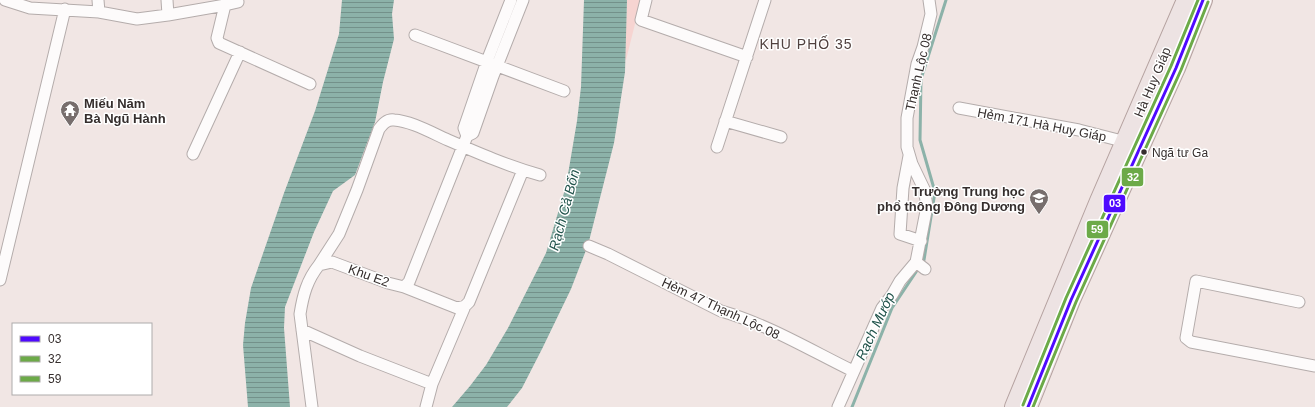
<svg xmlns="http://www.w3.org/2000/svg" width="1315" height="407" viewBox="0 0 1315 407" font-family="Arial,sans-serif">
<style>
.park{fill:#f6d4d1}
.water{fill:url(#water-rules)}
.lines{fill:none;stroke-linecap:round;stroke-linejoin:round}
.stream{stroke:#8cb2a9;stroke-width:3}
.street-casing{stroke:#b4acab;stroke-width:13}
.primary-casing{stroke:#b5a2a0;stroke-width:20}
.street{stroke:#fdfbfb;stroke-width:11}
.primary{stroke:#ede3e3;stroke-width:18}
.bus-1-casing{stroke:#fff;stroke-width:6}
.bus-2-casing{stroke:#fff;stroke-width:6}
.bus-3-casing{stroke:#fff;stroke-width:6}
.bus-1{stroke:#4f0aff;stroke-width:3}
.bus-2{stroke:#6caa48;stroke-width:3}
.bus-3{stroke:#6caa48;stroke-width:3}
.bus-dot{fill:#352e2d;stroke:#fff;stroke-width:1.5}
.labels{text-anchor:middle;stroke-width:3;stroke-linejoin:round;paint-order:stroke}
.bus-label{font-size:12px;fill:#352e2d;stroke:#fff;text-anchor:start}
.street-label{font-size:13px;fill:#352e2d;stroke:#fff}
.poi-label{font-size:13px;font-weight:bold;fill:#352e2d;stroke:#fff;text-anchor:start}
.neighbourhood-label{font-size:14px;letter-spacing:1px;fill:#50403e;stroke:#fff}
.water-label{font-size:14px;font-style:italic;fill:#21534b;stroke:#fff}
.line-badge{stroke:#fff;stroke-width:1.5}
.badge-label{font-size:11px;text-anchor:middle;font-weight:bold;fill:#fff}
</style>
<defs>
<pattern id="water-rules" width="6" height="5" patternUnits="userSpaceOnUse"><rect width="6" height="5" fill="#8cb2a9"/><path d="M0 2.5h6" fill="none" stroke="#73918a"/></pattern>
</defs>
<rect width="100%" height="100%" fill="#f1e6e4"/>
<path class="park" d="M627,0H641L626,60L625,59Z"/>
<path class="water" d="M342,0H394L392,14L394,39L383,82L375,122L355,175L333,191L314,232L285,307L284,328L290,407H248L243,345L245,323L251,288L284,193L315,111L339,34Z
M584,0H627L625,72L614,143L588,245L571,289L542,349L522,388L507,407H452L470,386L486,365L508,328L546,253L566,186L577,121L581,87Z"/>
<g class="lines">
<path class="stream" d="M852,407L892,308L924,260L935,192L920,140L921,79L946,0"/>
<defs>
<path id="street" d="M5,0L30,8L99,12L137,19L168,15L225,5L238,2
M98,0L99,12
M167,0L168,15
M646,0L641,20L747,57
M225,5L217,38L219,43L310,84
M415,35L564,91
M959,108L1079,130L1126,142
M725,121L781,137
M467,136L473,133L493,76L523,0
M467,136L464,128L487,61L511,0
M717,147L765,0
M193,154L240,52
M909,156L903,188L900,234L921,241
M589,246L608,254L721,311C767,324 810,350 853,371
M916,262L925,269
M319,265L339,234L357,190L379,129C383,124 387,119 394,120C411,121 432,133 448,140C478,153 508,166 540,175
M0,280L65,9
M404,287L457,308L465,306L469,302L523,170
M1299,302L1196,281L1186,338L1191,342L1315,366
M302,330L360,356L432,384
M312,407L300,314C303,295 307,280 319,265L332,262L388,283L404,287L409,282L467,136
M426,407L432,384L465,306
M838,407L882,308L892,295L900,281L916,262L927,206L924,189L912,164L907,147V118L917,64L923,47L931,14L929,0"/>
<path id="primary" d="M1014,407L1099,201L1186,0
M1028,407L1071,300L1176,68L1203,0"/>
</defs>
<use href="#street" class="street-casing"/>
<use href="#primary" class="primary-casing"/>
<use href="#street" class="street"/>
<use href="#primary" class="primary"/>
<defs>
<path id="bus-1" d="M1028,407L1071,300L1176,68L1203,0"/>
<path id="bus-2" d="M1033,407L1076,302L1181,70L1208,2"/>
<path id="bus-3" d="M1023,405L1066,298L1171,66L1198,0"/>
</defs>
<use href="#bus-1" class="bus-1-casing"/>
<use href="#bus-2" class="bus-2-casing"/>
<use href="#bus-3" class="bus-3-casing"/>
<use href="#bus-1" class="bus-1"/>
<use href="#bus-2" class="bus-2"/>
<use href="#bus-3" class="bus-3"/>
</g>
<defs>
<symbol id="temple-pin" viewBox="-11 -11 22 30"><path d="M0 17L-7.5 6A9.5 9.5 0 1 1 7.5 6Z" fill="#776e6d" stroke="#fff"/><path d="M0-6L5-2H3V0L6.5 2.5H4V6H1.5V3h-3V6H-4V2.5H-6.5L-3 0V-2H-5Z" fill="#fff"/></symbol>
<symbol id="school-pin" viewBox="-11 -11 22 30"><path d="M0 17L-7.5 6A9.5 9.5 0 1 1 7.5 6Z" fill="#776e6d" stroke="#fff"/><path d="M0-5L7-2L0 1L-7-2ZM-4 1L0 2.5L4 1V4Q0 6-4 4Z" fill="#fff"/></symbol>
</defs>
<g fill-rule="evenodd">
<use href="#temple-pin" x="59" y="99" width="22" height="30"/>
<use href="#school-pin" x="1028" y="187" width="22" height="30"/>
</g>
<circle class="bus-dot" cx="1144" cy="152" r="3.5"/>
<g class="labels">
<g class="bus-label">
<text x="1152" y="157">Ngã tư Ga</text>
</g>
<g class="street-label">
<text transform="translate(918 72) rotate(-77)" y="5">Thạnh Lộc 08</text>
<text transform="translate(1152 82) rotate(-67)" y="5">Hà Huy Giáp</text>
<text transform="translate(1042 124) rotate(11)" y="5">Hẻm 171 Hà Huy Giáp</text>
<text transform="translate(369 275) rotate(20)" y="5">Khu E2</text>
<text transform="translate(721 308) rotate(25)" y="5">Hẻm 47 Thạnh Lộc 08</text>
</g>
<g class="poi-label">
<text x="84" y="108">Miếu Năm<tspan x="84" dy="15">Bà Ngũ Hành</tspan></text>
<text x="1025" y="196" text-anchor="end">Trường Trung học<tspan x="1025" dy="15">phổ thông Đông Dương</tspan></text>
</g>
<g class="neighbourhood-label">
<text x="806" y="49">KHU PHỐ 35</text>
</g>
<g class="water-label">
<text transform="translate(564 210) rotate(-75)" y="5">Rạch Cả Bốn</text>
<text transform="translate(875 326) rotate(-65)" y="5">Rạch Mướp</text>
</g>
</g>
<g class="line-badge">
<rect x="1121" y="167" width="23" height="20" rx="4" fill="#6caa48"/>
<rect x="1103" y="194" width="23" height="19" rx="4" fill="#4f0aff"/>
<rect x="1086" y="220" width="23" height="19" rx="4" fill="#6caa48"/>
</g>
<g class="badge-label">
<text x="1133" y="181">32</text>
<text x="1115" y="207">03</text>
<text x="1097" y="233">59</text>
</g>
<rect x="12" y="323" width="140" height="72" fill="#ffffff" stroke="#aeabab"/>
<rect x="20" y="336" width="20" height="6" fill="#4f0aff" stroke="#aeabab"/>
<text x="48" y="343" font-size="12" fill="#352e2d">03</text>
<rect x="20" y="356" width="20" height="6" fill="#6caa48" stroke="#aeabab"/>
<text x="48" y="363" font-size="12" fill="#352e2d">32</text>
<rect x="20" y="376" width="20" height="6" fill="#6caa48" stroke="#aeabab"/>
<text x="48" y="383" font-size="12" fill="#352e2d">59</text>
</svg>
